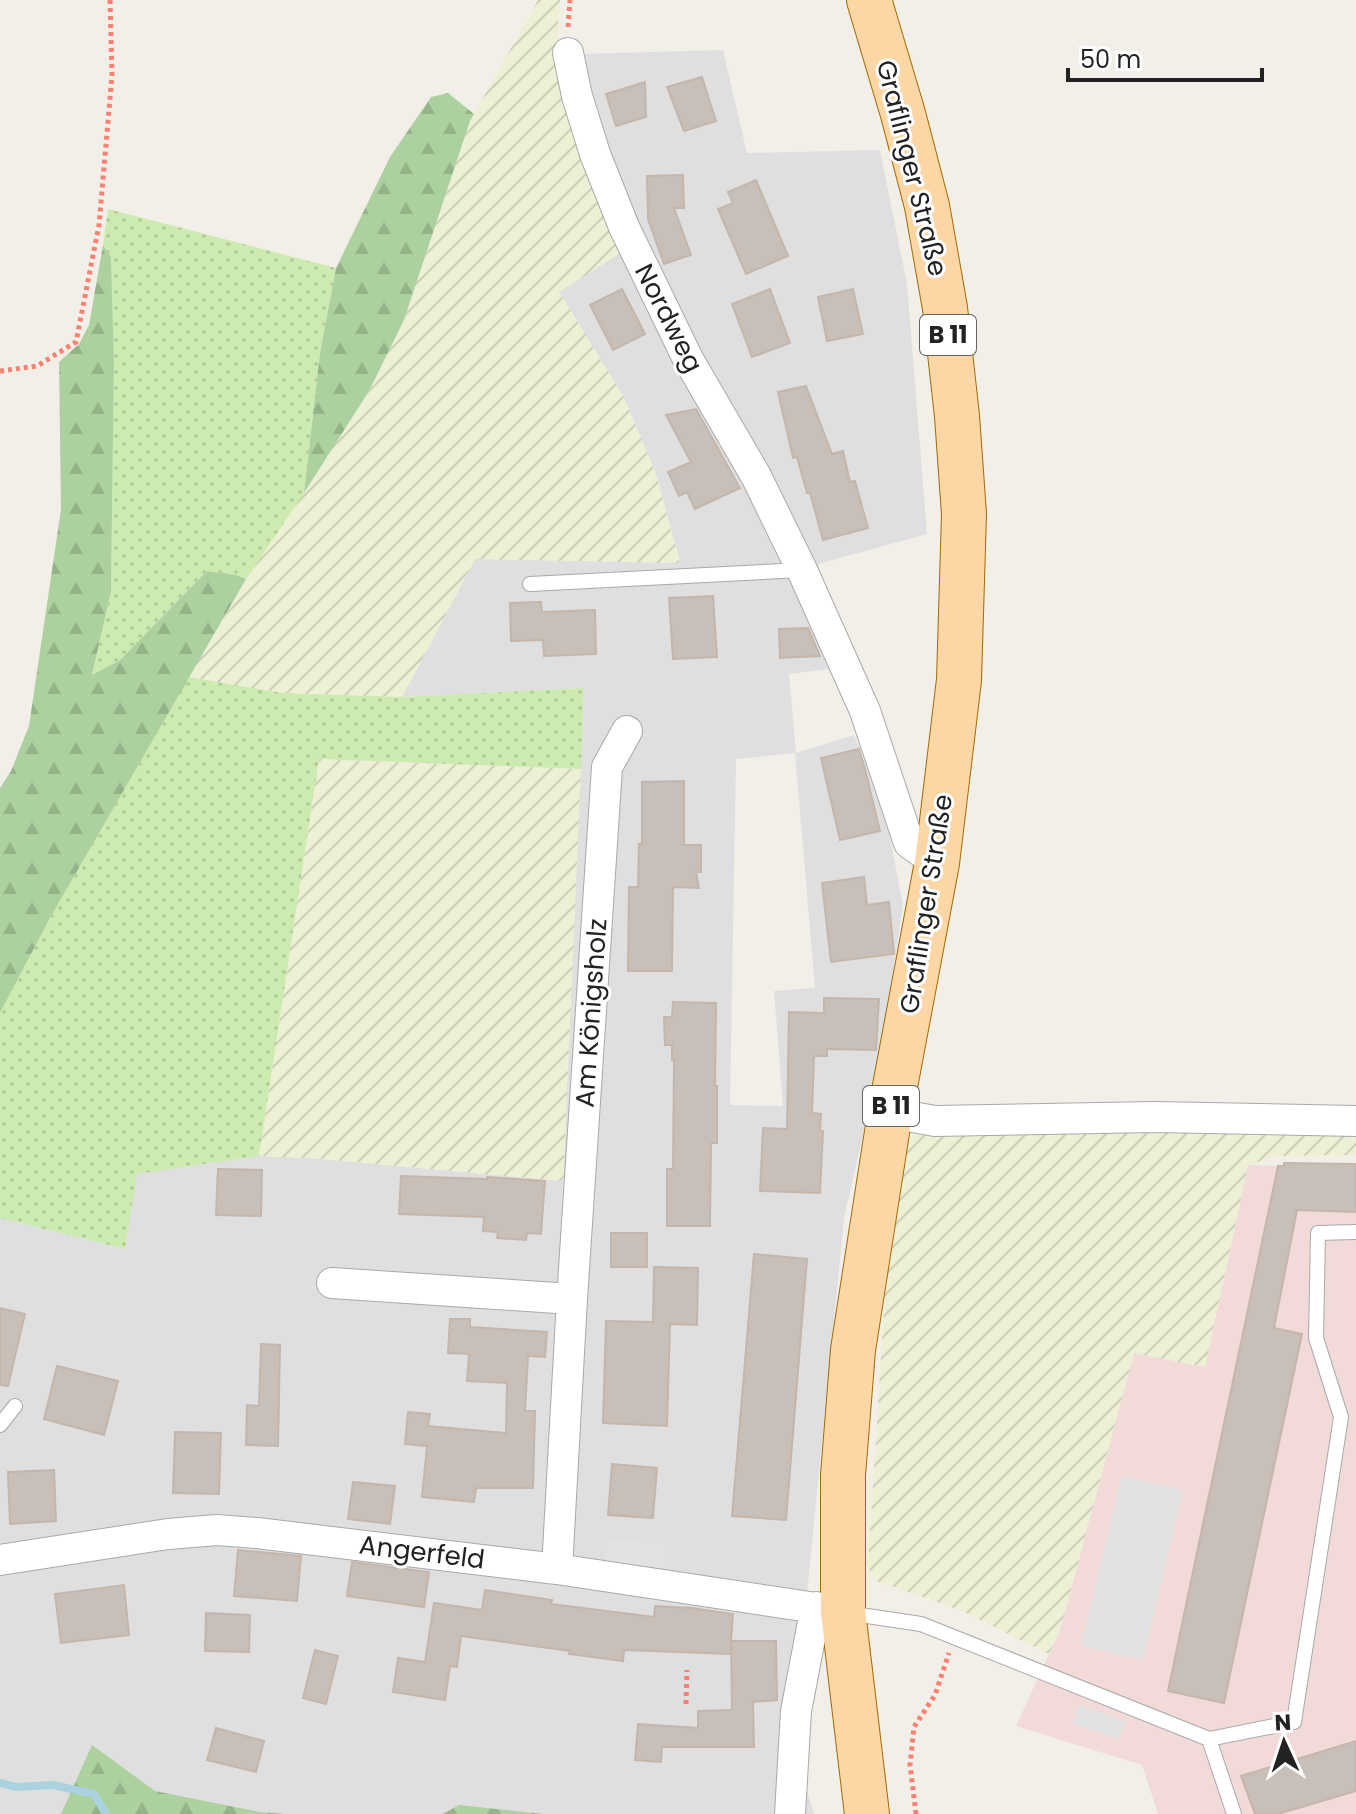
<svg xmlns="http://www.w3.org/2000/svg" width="1356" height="1814" viewBox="0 0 1356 1814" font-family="Poppins,sans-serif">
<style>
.residential{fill:#e0dfdf;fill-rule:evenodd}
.commercial{fill:#f2dad9}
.farmland{fill:url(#farmland-furrows)}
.grass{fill:url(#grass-dots)}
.forest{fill:url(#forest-firs)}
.parking{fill:#e2e2e2}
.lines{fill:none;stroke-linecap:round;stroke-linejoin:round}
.stream{stroke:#aad3df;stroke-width:8}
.building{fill:#c7bfb8;stroke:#c4b6ab;stroke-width:2}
.service-casing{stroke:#a9a9a9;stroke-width:16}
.minor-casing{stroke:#a9a9a9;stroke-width:32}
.primary-casing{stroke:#a06b00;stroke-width:46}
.path{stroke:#fa8072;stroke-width:5;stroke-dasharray:4 4;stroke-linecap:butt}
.service{stroke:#fff;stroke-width:14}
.minor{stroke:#fff;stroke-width:30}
.primary{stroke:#fcd6a4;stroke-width:44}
.labels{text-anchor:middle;stroke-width:6;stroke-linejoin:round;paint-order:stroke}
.shield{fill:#fff;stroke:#646464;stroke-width:2}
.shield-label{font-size:24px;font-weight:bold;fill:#222}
.street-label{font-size:26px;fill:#222;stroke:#fff}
</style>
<defs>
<pattern id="farmland-furrows" width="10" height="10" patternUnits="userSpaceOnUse" patternTransform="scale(2)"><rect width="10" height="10" fill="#eef0d5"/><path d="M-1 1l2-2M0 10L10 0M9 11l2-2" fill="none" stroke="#ccceb7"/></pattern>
<pattern id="grass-dots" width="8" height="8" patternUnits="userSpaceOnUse" patternTransform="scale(2)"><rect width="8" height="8" fill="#cdebb0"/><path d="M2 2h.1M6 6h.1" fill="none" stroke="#b0c997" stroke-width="1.8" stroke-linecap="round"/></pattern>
<pattern id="forest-firs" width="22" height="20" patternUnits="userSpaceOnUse" patternTransform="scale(2)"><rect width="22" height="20" fill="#add19e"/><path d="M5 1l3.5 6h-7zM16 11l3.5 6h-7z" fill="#95b388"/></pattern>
</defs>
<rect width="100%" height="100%" fill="#f2efe9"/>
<path class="residential" d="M723,50L747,153L880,150L907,284L927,534L818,564L829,669L789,674L796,753L854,735L885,812L903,905L880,1060L844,1218L807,1594L804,1780L814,1814H0V1218L125,1249L136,1174L259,1156L311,1158L563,1181L584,688L402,697L475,559L680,562L655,471L623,396L559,292L578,54ZM795,753L815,988L774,991L783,1106L730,1105L736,759Z"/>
<path class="commercial" d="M1284,1163L1356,1164V1814H1158L1142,1765L1016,1726L1060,1630L1134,1352L1205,1367L1248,1165L1284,1166Z"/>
<path class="farmland" d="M538,0H560L558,25L561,65L625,250L559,292L623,396L655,471L680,563L475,559L402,697L282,693L189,677L246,579L369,391L404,320L470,121Z
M319,759L581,769L563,1181L311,1158L259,1156Z
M1010,1128L1356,1129V1155L1278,1156L1248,1165L1205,1367L1134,1353L1060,1630L1049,1654L960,1610L874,1580L868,1565L885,1293L905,1142L914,1134Z"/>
<path class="grass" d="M108,209L336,268L320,353L304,493L246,579L236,575L207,571L119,661L92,676L111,592L114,363L111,257L103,245Z
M189,677L282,693L402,697L584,688L581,769L319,759L259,1156L137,1174L125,1249L0,1218V1013L50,918Z"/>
<path class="forest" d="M448,93L474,114L470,121L404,320L369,391L304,493L320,353L336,268L390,157L431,97Z
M103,245L111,257L114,363L111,592L92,675L119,661L207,571L236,575L246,579L50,918L0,1013V788L11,771L29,726L61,509L59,362L79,344L89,325Z
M92,1745L155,1791L260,1812L286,1814H61Z
M459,1805L543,1814H443Z"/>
<path class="parking" d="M1122,1476L1183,1490L1143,1660L1081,1646Z
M608,1539L666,1546L663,1568L605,1561Z
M1079,1705L1125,1721L1119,1739L1073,1724Z"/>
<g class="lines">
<path class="stream" d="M0,1783L16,1787L53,1785L94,1794L106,1814"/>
</g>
<path class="building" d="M702,77L716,121L684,131L667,87Z
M645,82L646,117L616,126L606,94Z
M683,175L684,208H674L691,255L664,264L648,219L647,176Z
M756,180L788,256L746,274L718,209L733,203L728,192Z
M622,289L645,334L613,350L590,305Z
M770,289L790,343L752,357L732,304Z
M853,289L863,334L827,341L818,297Z
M806,386L832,454L843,451L850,482L855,481L868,528L823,540L810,493H807L797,457L793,458L778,392Z
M696,409L740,488L695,509L687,492L679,496L668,472L691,462L666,415Z
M713,596L717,657L673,659L669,598Z
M541,602L542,612L595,610L596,654L544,656L543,640L511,641L510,603Z
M808,628L820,656L780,658L779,629Z
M859,749L865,769L880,831L840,840L821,758Z
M684,781V845H701V872H696L699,888L673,887L672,971H628L629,887H638L639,844H642V782Z
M864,877L867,905L889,902L894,954L831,962L822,883Z
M824,998L879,999L876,1050L827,1049V1056H814L812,1113L821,1114L820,1130L823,1131L820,1193L760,1191L763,1128L787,1129L789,1012L824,1013Z
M673,1002L716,1003L715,1086H717V1143H711L710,1226H667V1169H673L674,1060H672V1045H665L664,1017H672Z
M1284,1163L1356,1164V1212L1297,1210L1274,1328L1302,1334L1224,1703L1168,1691L1278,1166H1284Z
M218,1169L262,1170L261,1216L216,1215Z
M401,1176L487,1179V1177L545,1181L541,1234L527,1233L526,1240L497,1238L498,1232L483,1231L484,1217L399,1214Z
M611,1233H647V1267H611Z
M754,1254L807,1259L786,1520L732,1516Z
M654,1267L698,1268L697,1325L670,1324L667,1426L603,1423L606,1321L653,1322Z
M0,1308L25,1314L8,1386L0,1385Z
M450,1319H470V1327L547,1332L545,1357L528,1356L525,1411H535L533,1488H476L474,1502L422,1497L427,1446L405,1444L408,1412L430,1414L428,1426L506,1433L507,1383L467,1381L469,1354L448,1353Z
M261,1344L280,1345L278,1446L246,1445L247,1405L259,1406Z
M57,1366L118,1381L104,1435L44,1419Z
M175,1432L221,1433L219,1494L173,1493Z
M612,1464L657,1468L653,1518L608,1515Z
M54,1470L56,1521L10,1524L8,1472Z
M353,1482L395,1486L390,1524L348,1519Z
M238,1550L301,1556L297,1601L234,1596Z
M352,1562L429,1572L424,1607L347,1596Z
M124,1585L129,1635L61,1643L55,1594Z
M485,1590L552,1600L551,1604L654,1617L655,1606L692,1608L733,1614L731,1641H776L777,1700L753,1702L754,1747H662L661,1762L635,1760L638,1724L698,1728V1711L732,1710L731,1642V1654L624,1650L623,1661L569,1654L570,1651L461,1636L457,1667L450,1666L445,1700L393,1692L398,1658L425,1662L434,1603L482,1610Z
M206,1613L250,1615L249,1652L205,1651Z
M315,1650L338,1656L326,1704L303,1698Z
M216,1728L264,1741L256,1772L207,1760Z
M1356,1741V1791L1278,1814H1255L1241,1776Z"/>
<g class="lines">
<defs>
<path id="service" d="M530,584L802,570
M0,1425L15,1406
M847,1613L921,1624L1209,1739L1294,1722L1341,1417L1316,1338L1318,1233L1356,1232
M1209,1739L1234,1814"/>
<path id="minor" d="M568,53L577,96L595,154L624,227L688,359L756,476L802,570L865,711L909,843L937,863
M890,1113L935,1121L1155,1117L1356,1121
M332,1283L572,1299
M0,1560L168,1534L217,1530L257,1533L557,1569L843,1612
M557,1569L572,1299L607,767L627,731
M790,1814L796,1711L816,1607"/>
<path id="primary" d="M867,1814L843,1612V1475L853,1350L890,1113L937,863L959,680L964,514L957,416L945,308L927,206L903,114L869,0"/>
</defs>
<use href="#service" class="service-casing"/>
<use href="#minor" class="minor-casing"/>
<use href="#primary" class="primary-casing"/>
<path class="path" d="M568,27L570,0
M0,371L37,366L76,342L99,225L112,75L110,0
M686,1704L687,1670
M916,1814L910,1765L914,1727L935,1695L949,1653"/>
<use href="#service" class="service"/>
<use href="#minor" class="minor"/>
<use href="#primary" class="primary"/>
</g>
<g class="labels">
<g class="shield">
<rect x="920" y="315" width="56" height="40" rx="6"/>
<rect x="863" y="1086" width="56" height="40" rx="6"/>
</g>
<g class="shield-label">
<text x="948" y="343">B 11</text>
<text x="891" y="1114">B 11</text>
</g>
<g class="street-label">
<text transform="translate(912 168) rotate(76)" y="9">Graflinger Straße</text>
<text transform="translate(669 318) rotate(63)" y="9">Nordweg</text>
<text transform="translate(926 904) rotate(-81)" y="9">Graflinger Straße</text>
<text transform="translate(591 1013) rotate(-86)" y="9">Am Königsholz</text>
<text transform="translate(422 1552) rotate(7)" y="9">Angerfeld</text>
</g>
</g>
<g transform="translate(1284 1742) rotate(357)" stroke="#ffffff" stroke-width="6" paint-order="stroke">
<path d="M0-6L14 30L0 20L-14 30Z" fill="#222222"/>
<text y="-12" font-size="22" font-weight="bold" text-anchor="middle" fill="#222222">N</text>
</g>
<path d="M1068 68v12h194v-12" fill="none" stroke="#222222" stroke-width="4"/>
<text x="1080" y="68" font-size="24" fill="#222222" stroke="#ffffff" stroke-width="6" paint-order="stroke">50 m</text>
</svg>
